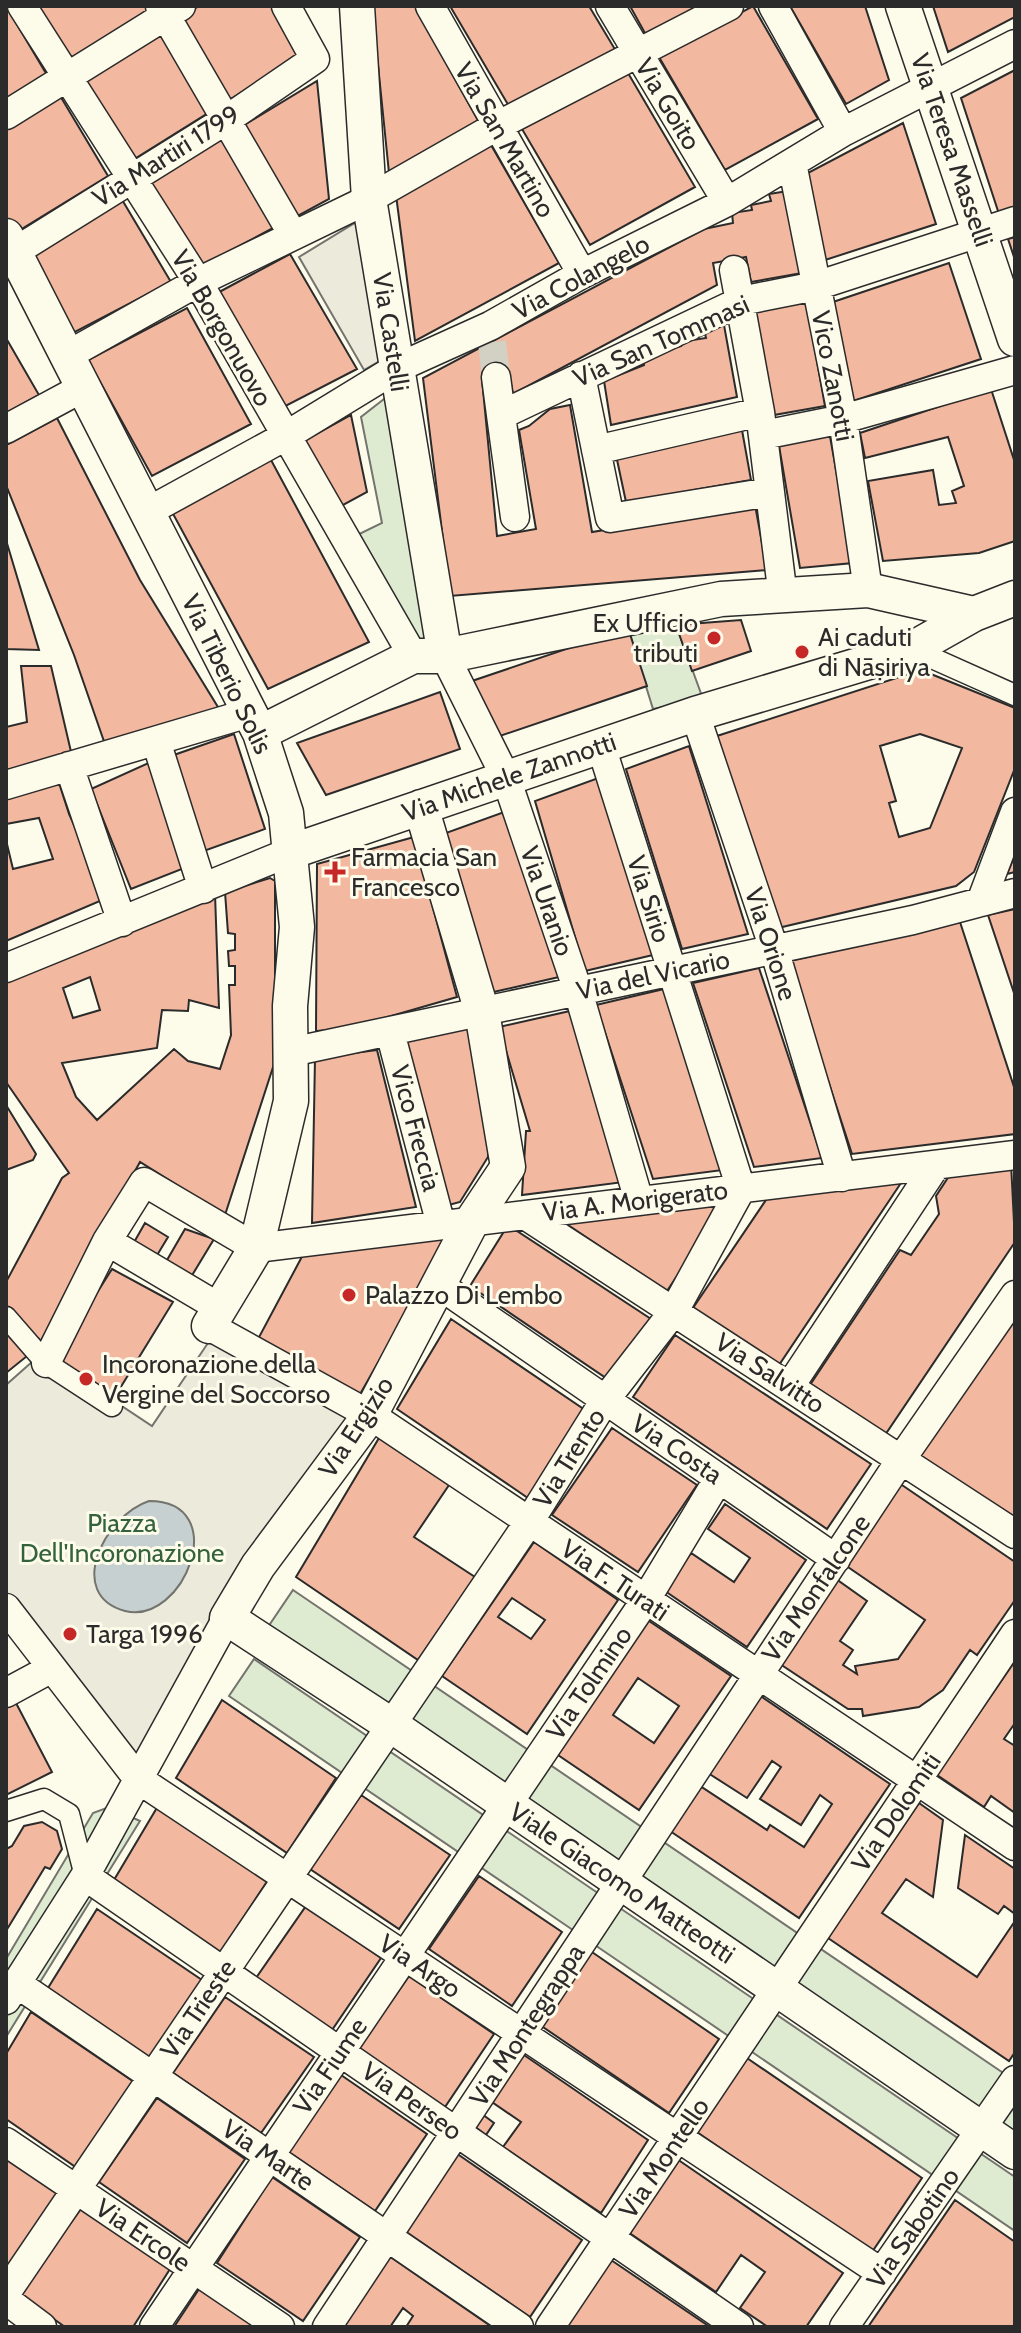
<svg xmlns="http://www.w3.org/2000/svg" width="1021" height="2333" viewBox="0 0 1021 2333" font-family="Cabin,sans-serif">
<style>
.green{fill:#deebd1;stroke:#74746e;stroke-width:2}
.parking{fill:#eceadb;stroke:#74746e;stroke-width:2}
.water{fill:#c7d0d0;stroke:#74746e;stroke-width:2}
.building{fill:#f2b8a0;stroke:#2b2b2b;stroke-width:2;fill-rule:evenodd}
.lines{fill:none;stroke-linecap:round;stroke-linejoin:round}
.minor-tunnel{stroke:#d3d1c4;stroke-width:28;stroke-dasharray:28 14;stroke-linecap:butt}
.pedestrian-casing{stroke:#2b2b2b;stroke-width:23}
.minor-casing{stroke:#2b2b2b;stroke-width:31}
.tertiary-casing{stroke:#2b2b2b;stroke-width:37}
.pedestrian{stroke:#fdfbea;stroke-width:20}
.minor{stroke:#fdfbea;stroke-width:28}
.tertiary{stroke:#fdfbea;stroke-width:34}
.poi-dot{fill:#c62828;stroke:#fdfbea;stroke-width:3}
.labels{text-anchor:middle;stroke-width:6;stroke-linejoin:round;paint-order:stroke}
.street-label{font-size:26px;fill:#2b2b2b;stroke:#fdfbea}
.poi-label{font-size:26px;fill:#2b2b2b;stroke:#fdfbea;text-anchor:start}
.park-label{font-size:26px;fill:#34623c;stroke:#fdfbea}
</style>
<rect width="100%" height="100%" fill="#fdfbea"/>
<path class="green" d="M393,392L438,652L413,656L347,540L382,523L361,417Z
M676,625L703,699L653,709L628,628Z
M293,1590L1015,2081V2135L268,1627Z
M254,1659L1015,2177V2231L229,1696Z
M109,1807L140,1821L6,2037V1959L93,1813Z"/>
<path class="parking" d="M363,218L383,359L364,370L299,257Z
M212,1337L354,1422L137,1761L6,1592V1385L42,1353L152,1426Z"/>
<path class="water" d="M149,1501C233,1501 184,1626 125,1611C65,1595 104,1516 149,1501Z"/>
<path class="building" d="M6,6L47,75L6,101Z
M34,6H145L149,12L68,63Z
M199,6H273L301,55L226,102L178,19Z
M372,6H415L480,124L389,173Z
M450,6H589L616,51L510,108Z
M630,6H699L646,35Z
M753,6L818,119L725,170L659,57Z
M790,6H865L889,80L846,104Z
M933,6H1015V17L948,52Z
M160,31L208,113L128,163L79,81Z
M1015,70V209L999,214L961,98Z
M628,73L695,187L590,245L522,129Z
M317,81L329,199L294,218L241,127Z
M59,94L108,176L15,233L6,218V126Z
M903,123L936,224L819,262L804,175Z
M221,135L275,227L192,271L141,185Z
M491,145L559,263L415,341L396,195Z
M788,191L802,273L751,282L746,257L713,263L717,285L513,394L509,374L482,379L497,536L536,529L519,430L529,426L550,409L570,405L592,532L755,505L767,570L450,596L423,378L704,229L733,223L732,213L752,210L751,205L771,201L769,194Z
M121,198L171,282L73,333L28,256Z
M1015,237V260L1008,239Z
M290,254L357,369L272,413L208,298Z
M949,263L981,359L844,404L827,304Z
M806,299L825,406L774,415L755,308Z
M187,308L251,424L152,476L88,360Z
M724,325L737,397L611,425L604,381L644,365L643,357L681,346L680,342L706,338L704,329Z
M6,338L39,395L6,413Z
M991,389L1015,463V541L979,553L883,561L868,481L933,470L939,505L956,503L952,491L964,486L948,437L865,458L860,433Z
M351,415L367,492L330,512L295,446Z
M57,418L140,580L221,712L107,750L74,655L6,485V445Z
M742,430L751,480L626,502L616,455Z
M829,431L853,563L800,568L778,440Z
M271,460L369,642L268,689L172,512Z
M6,540L39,650L6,649Z
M741,620L751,651L692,671L676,625Z
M628,628L647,686L488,740L469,682Z
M21,666H51L72,756L6,770V727L27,722Z
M921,670L1015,708V768L974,872L956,886L778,928L717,736ZM920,734L962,748L930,828L899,837L889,803L896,801L880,746Z
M440,692L460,749L326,795L297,743Z
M234,734L265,829L201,852L171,756Z
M689,746L748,934L682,949L626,769Z
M153,761L187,867L131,889L91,789Z
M601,777L653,955L585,971L535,801Z
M59,783L69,814L107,898L6,941V840L13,869L53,859L39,818L6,824V796Z
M507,811L559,977L489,993L443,834Z
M414,837L457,997L346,1029L316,1031L317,864Z
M1015,855V872L1007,874Z
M270,878L275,881V1061L225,1215L140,1162L41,1341L6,1308V1282L62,1178L69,1173L6,1082V974L215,894L219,1008L189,1000L188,1011L162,1010L157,1048L62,1063L76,1097L97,1120L174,1049L188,1061L220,1069L231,1035L229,985H235V966H229L228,951L235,950V934L228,933L225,892ZM90,977L100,1010L73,1018L63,988Z
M1015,909V996L988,915Z
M960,922L1015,1090V1134L852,1154L789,961Z
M759,968L822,1158L754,1167L693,983Z
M664,989L723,1170L653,1179L596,1005Z
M570,1011L624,1182L522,1195L526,1131H530L499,1027Z
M466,1022L491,1124L488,1157L460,1202L445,1206L406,1040Z
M377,1050L416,1207L312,1223L315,1058Z
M6,1105L36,1154L33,1160L6,1170Z
M1011,1163L1015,1242L885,1435L810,1385L900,1250L911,1255L939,1214L936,1196L953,1170Z
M905,1177L779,1365L693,1308L770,1194Z
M729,1198L667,1291L559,1219Z
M145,1223L168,1237L156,1257L133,1244Z
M508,1225L651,1319L609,1380L470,1286Z
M185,1229L214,1239L188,1282L163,1267Z
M453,1231L359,1396L258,1339L305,1251Z
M112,1269L173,1302L114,1398L55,1359Z
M1015,1309V1522L917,1456Z
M451,1319L588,1412L528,1498L397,1409Z
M6,1325L32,1352L6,1373Z
M675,1335L871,1464L827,1529L633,1397Z
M612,1428L697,1485L638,1572L552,1515Z
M379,1438L449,1485L414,1537L475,1577L418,1660L296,1577Z
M899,1483L1015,1562V1600L977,1655L970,1650L943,1690L919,1707L863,1716L862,1709H848L780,1664L836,1579L867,1601L840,1641L853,1650L843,1665L857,1674L855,1666L898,1659L925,1620L845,1565Z
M725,1504L806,1560L747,1647L665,1591L691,1553L734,1582L750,1558L708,1529Z
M534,1542L618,1600L527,1734L442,1676ZM512,1598L545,1620L531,1639L498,1617Z
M646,1619L731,1676L639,1810L555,1753ZM638,1678L679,1706L654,1743L613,1715Z
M1015,1661V1723L1004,1739L1015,1746V1813L991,1796L984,1807L937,1775Z
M759,1695L890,1784L799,1918L670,1831L700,1786L767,1830L770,1825L804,1847L832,1804L820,1795L801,1825L760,1799L781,1767L772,1761L747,1798L708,1773Z
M222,1700L336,1778L287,1853L176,1778Z
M16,1703L52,1772L6,1795V1708Z
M361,1795L450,1855L399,1929L310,1869Z
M919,1803L943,1820L933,1897L906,1879L882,1913L977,1977L1015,1921V2052L1009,2061L828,1938Z
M158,1806L268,1880L220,1953L114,1880Z
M42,1822L57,1831L62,1849L50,1869L45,1867L6,1931V1849L12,1846L24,1826Z
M965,1835L1015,1869V1914L1004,1906L998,1914L958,1888Z
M479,1876L562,1932L512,2006L429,1949Z
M306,1906L381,1958L332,2030L256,1978Z
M97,1909L202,1980L150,2058L48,1988Z
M589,1950L719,2039L669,2113L540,2025Z
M409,1976L494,2034L445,2107L359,2048Z
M225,1997L314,2057L261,2133L173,2073Z
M31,2012L134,2082L77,2168L6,2119V2054Z
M521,2053L648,2140L601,2213L503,2147L521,2122L489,2100Z
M744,2056L922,2178L872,2252L694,2130Z
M341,2075L427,2134L375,2211L289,2152Z
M157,2098L245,2159L187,2243L99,2182Z
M482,2114L494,2123L486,2135L474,2126Z
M6,2153L61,2191L6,2271Z
M456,2153L582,2240L530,2317L405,2231Z
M677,2159L843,2273L806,2327H768L740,2308L765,2272L741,2255L716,2292L628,2232Z
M272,2177L360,2237L303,2321L217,2263Z
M955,2200L1015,2242V2327H868Z
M83,2206L170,2269L133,2327H65L19,2294Z
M389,2256L492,2327H406L413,2316L403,2308L390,2327H342Z
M611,2260L710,2327H565Z
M201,2286L258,2327H174Z"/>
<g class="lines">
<path class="minor-tunnel" d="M492,342L496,377"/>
<defs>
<path id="pedestrian" d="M912,649L1015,695
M6,1317L46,1363L112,1406
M6,1811L44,1799L69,1814L85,1876"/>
<path id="minor" d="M22,6L198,282L413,656
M160,6L293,235
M430,6L582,274
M610,6L727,202
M773,6L843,132
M6,115L181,6
M792,163L843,419L868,590
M16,251L226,120L315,59L286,6
M734,270L760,412L783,597
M68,355L198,282L369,199L497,126L729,6
M581,376L610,518L770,492
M496,377L501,415
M6,429L84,387
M763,435L843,419L1015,370
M596,450L760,412
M147,512L284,437L397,368L490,326L582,274L727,202L843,132L1015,44
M515,517L501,415L741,301L816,286L1015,221
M445,656L506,778L578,991L639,1201
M695,714L774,949L842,1177
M156,741L203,889
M69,766L122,922
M6,785L249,713
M981,902L1015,812
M6,968L290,852
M390,1032L441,1225
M291,1052L913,920L1015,893
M525,1215L1015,1534
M107,1241L220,1308
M439,1285L836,1559
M209,1326L370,1415L1015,1846
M46,1363L107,1241L144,1182L256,1248L1015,1155
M790,1386L936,1165
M6,1608L138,1779L882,2273
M6,1693L52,1668
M85,1876L739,2327
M16,1983L519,2327
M6,2000L85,1876L227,1618
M6,2142L280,2327
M6,2293L529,1522L605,1400L674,1311L741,1189L601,746
M6,2300L42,2327
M154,2327L645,1601L719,1478
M327,2327L902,1458L1015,1295
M550,2327L1015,1634
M844,2327L1015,2080"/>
<path id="tertiary" d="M357,6L369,199L445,656
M903,6L1015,339
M6,236L260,733L286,813L297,927L290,1006L291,1101L256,1248L209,1326
M260,733L413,656H445L721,599L868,590L974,614
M421,807L482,1012L508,1167L472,1221L370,1415L258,1566L227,1618L391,1725L1015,2152
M290,852L695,714L912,649L974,614L1015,598"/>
</defs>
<use href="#pedestrian" class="pedestrian-casing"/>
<use href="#minor" class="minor-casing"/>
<use href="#tertiary" class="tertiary-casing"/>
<use href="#pedestrian" class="pedestrian"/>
<use href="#minor" class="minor"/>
<use href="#tertiary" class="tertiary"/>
</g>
<g class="poi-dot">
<circle cx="714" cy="638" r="8"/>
<circle cx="802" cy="652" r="8"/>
<path d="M331 860h8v8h8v8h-8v8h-8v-8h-8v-8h8z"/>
<circle cx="349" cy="1295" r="8"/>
<circle cx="86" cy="1379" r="8"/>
<circle cx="70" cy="1634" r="8"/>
</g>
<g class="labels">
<g class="street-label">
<text transform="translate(668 104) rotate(59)" y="9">Via Goito</text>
<text transform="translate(505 140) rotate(60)" y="9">Via San Martino</text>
<text transform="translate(952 150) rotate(71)" y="9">Via Teresa Masselli</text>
<text transform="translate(166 156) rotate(-32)" y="9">Via Martiri 1799</text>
<text transform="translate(581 277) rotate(-28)" y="9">Via Colangelo</text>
<text transform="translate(222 328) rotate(60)" y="9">Via Borgonuovo</text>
<text transform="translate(391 332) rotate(81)" y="9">Via Castelli</text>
<text transform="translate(661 341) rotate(-24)" y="9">Via San Tommasi</text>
<text transform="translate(833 376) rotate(79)" y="9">Vico Zanotti</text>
<text transform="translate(227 674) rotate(64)" y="9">Via Tiberio Solis</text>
<text transform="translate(509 777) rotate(-19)" y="9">Via Michele Zannotti</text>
<text transform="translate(649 899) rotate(72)" y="9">Via Sirio</text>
<text transform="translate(547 901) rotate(71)" y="9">Via Uranio</text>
<text transform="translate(771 944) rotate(72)" y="9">Via Orione</text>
<text transform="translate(653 975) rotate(-12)" y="9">Via del Vicario</text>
<text transform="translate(416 1128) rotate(75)" y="9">Vico Freccia</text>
<text transform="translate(635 1201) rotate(-7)" y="9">Via A. Morigerato</text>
<text transform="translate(770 1373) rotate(33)" y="9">Via Salvitto</text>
<text transform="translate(356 1427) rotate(-57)" y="9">Via Ergizio</text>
<text transform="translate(677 1449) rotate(34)" y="9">Via Costa</text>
<text transform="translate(569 1458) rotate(-58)" y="9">Via Trento</text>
<text transform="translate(615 1580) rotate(34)" y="9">Via F. Turati</text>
<text transform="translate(816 1588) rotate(-56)" y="9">Via Monfalcone</text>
<text transform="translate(589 1683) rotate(-56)" y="9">Via Tolmino</text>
<text transform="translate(896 1812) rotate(-56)" y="9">Via Dolomiti</text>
<text transform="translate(622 1883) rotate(34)" y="9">Viale Giacomo Matteotti</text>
<text transform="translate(420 1966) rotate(34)" y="9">Via Argo</text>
<text transform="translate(198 2009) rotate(-56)" y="9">Via Trieste</text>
<text transform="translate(527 2025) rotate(-57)" y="9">Via Montegrappa</text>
<text transform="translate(330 2066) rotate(-56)" y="9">Via Fiume</text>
<text transform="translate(412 2101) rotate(35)" y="9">Via Perseo</text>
<text transform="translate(268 2155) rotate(34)" y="9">Via Marte</text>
<text transform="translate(664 2158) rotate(-56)" y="9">Via Montello</text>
<text transform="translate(913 2228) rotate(-55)" y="9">Via Sabotino</text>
<text transform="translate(143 2235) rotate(34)" y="9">Via Ercole</text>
</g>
<g class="poi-label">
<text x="698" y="632" text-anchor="end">Ex Ufficio<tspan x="698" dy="30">tributi</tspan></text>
<text x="818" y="646">Ai caduti<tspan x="818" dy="30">di Nāṣiriya</tspan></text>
<text x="351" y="866">Farmacia San<tspan x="351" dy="30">Francesco</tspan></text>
<text x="365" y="1304">Palazzo Di Lembo</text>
<text x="102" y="1373">Incoronazione della<tspan x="102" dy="30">Vergine del Soccorso</tspan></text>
<text x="86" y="1643">Targa 1996</text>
</g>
<g class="park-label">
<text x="122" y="1532">Piazza<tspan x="122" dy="30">Dell'Incoronazione</tspan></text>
</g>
</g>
<rect width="1021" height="2333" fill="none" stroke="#2b2b2b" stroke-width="16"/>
</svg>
